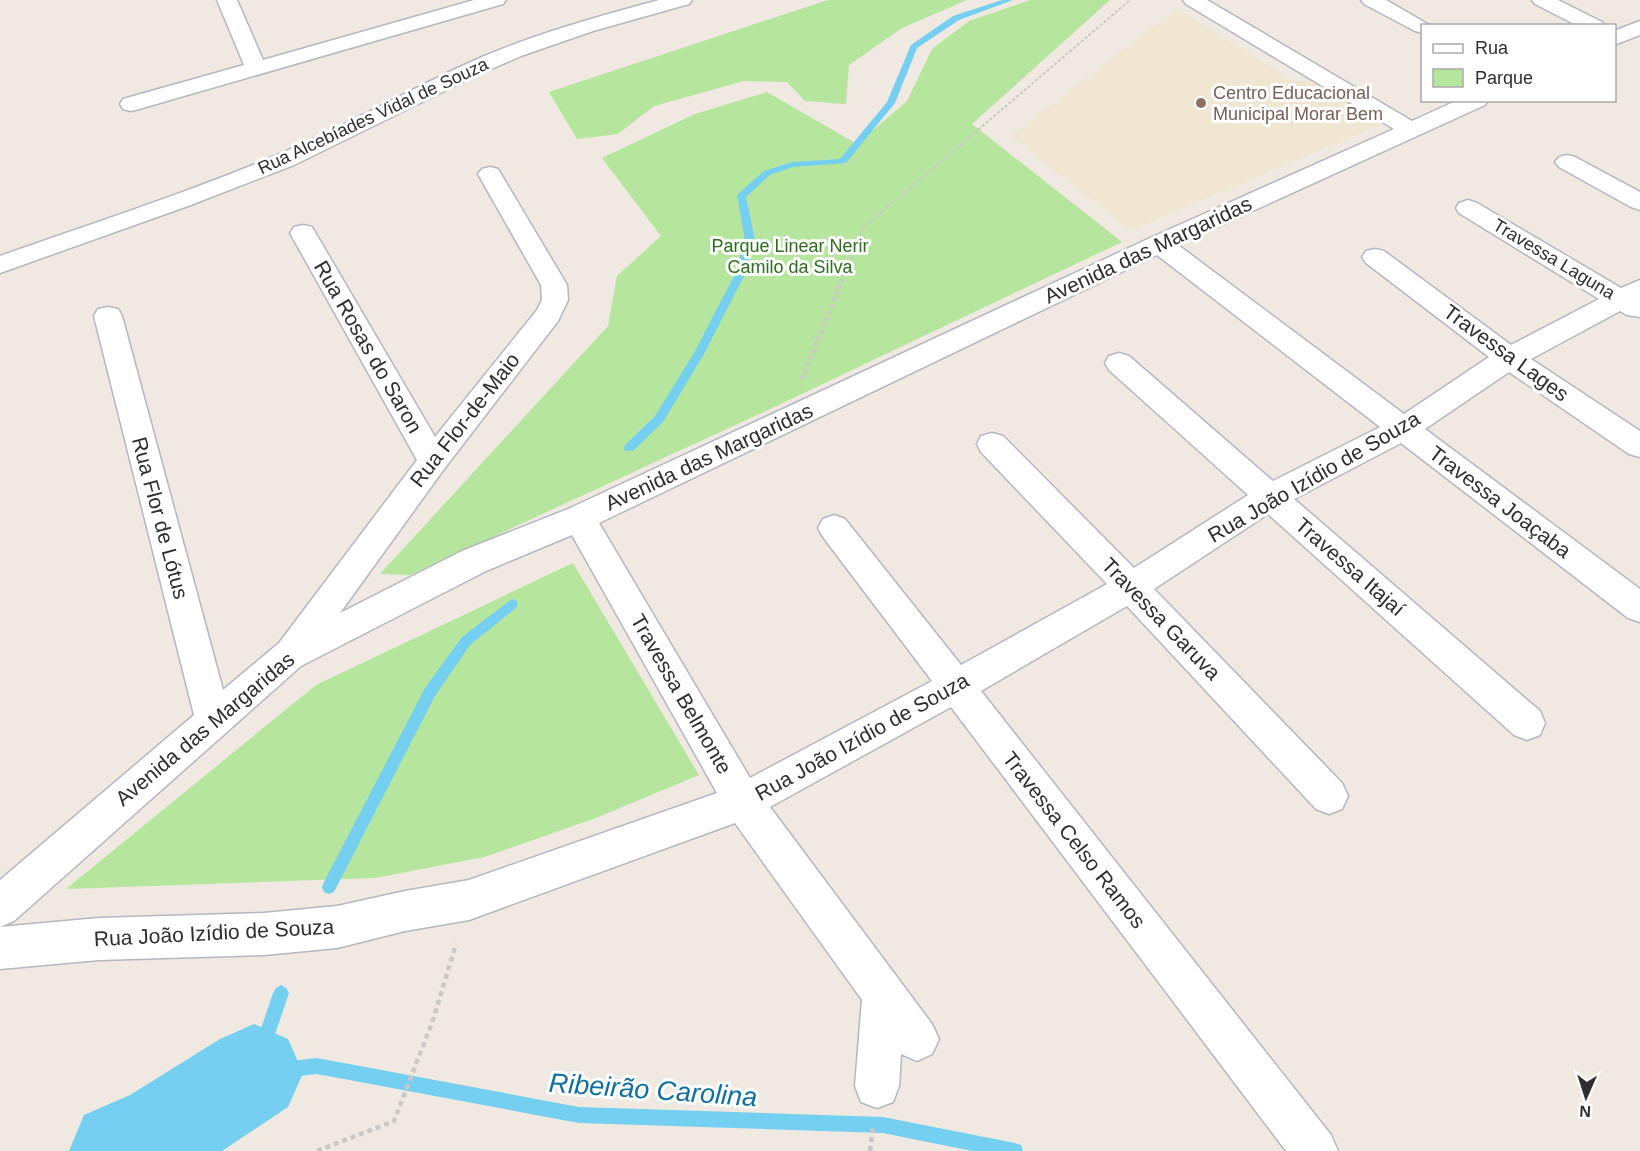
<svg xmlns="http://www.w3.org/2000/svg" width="1640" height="1151" viewBox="0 0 1640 1151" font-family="Helvetica,sans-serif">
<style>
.education{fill:#f0e6d1}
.green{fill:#b6e59e}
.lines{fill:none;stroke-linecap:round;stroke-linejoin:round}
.stream{fill:#75cff0;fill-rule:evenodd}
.river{fill:#75cff0;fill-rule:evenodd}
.minor-casing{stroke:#b4b7c1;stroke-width:3}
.path-far2{stroke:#c9c9c9;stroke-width:2;stroke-dasharray:3 2;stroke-linecap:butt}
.path-far1{stroke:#c9c9c9;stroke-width:4;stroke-dasharray:4 3;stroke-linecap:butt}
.path{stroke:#c9c9c9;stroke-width:4.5;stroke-dasharray:5 4;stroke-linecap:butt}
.minor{fill:#fff;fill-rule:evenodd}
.education-dot{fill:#8d6e63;stroke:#fff;stroke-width:2}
.labels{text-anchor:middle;stroke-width:6;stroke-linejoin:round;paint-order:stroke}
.far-education-label{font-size:18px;fill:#785e54;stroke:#fff;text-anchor:start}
.far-street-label{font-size:18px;fill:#2e2e2e;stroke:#fff}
.far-park-label{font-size:18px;fill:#2c6e1b;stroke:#fff}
.street-label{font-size:21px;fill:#2e2e2e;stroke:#fff}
.near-water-label{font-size:27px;font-style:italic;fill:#0d6fa3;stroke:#fff}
</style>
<rect width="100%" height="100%" fill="#efe9e1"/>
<path class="education" d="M1177,9L1295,82L1311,79L1382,124L1131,230L1011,136Z"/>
<path class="green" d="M828,0H967L902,28L849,65L846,104L805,101L787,82L744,81L654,106L618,134L577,139L549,92Z
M1030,0H1110L972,124L1122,242L770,409L410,575L380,574L608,326L617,276L661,236L602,158L695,114L767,92L857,144L907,101L932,49L969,21Z
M573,563L699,775L596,818L484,857L375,878L66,889L316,685Z"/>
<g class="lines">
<path class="stream" d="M1002,0H1013L959,20L917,48L895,103L846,163L793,167L770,175L746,197L755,240L745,274L704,354L663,422L633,451H625L624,448L625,445L655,416L694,353L735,274L745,240L737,196L738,194L764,171L792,162L840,159L887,102L911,45L953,16Z
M512,599L516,600L518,604L516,608L470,645L435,696L334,892L329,894L324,892L322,887L324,882L425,688L462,637Z
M281,985L286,988L289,993L265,1064L317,1058L579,1107L883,1117L1015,1143L1021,1145L1023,1151H972L883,1133L579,1123L317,1074L254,1081L248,1079L246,1073L273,993L276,988Z"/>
<path class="river" d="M254,1024L288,1039L303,1073L288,1107L222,1151H69L84,1115L130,1095L220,1039Z"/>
<defs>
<path id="minor" d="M217,0H237L263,60L474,0H506L503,4L139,109L131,111L123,109L120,104L123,99L244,65Z
M659,0H692L689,4L593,31L521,56L473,77L294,165L188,206L0,273V256C93,223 187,193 277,155C347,126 413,87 482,57C539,33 599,16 659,0Z
M1183,0H1207L1412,121L1458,100H1488L1485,105L1178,245L1404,414L1489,357L1366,263L1362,257L1366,251L1375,249L1384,251L1511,345L1599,299L1459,213L1456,208L1459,203L1468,200L1477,203L1621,288L1640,280V317L1627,315L1620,311L1531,359L1640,431V457L1629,454L1509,372L1425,429L1640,589V622L1628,618L1401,443L1294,499L1540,711L1545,723L1540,735L1527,740L1514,735L1268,514L1154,589L1342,783L1348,796L1342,809L1329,814L1316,809L1127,606L981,691L1331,1135L1338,1151H1286L951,707L770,807L932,1024L939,1039L932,1054L917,1061L901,1054L899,1086L893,1102L877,1108L861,1102L855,1086L862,1000L735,823L469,920L405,931L337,948L264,955L99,960L0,969V880L194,715L94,316L98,309L108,307L118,309L122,316L223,690L279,643L417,460L290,233L294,227L303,225L312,227L435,437L537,310L542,300L541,285L478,174L482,169L490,167L498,169L567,285L568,300L558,321L444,469L340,613L462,551L568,509L1150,238L1394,129L1186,4ZM1157,255L1380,427L1273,481L1129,356L1119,353L1109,356L1105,363L1109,370L1248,495L1134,568L1003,436L992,433L981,436L977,444L981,452L1107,584L961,665L845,519L834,515L823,519L818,528L823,537L932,681L750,778L599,523ZM572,535L717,793L469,880L405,891L337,906L264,913L99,918L0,927L14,921L301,666L486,571Z
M1361,0H1386L1431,26H1422V33L1415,31L1364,4Z
M1532,0H1558L1602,22L1605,26H1578L1535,4Z
M1640,21V35L1614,45V31Z
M1567,155L1575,157L1640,192V210L1631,207L1559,167L1555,162L1559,157Z"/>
</defs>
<use href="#minor" class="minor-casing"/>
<path class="path-far2" d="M841,282L862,229L1130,0"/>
<path class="path-far1" d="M802,379L842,280"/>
<path class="path" d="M317,1151L394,1121L433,1020L456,944
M870,1151L873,1125"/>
<use href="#minor" class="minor"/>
</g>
<circle class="education-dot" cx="1201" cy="103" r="6"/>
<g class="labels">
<g class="far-education-label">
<text x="1213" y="99">Centro Educacional<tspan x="1213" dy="21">Municipal Morar Bem</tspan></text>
</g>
<g class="far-street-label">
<text transform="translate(373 116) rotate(-25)" y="6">Rua Alcebíades Vidal de Souza</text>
<text transform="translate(1554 259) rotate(31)" y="6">Travessa Laguna</text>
</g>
<g class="far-park-label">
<text x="790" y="252">Parque Linear Nerir<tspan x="790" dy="21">Camilo da Silva</tspan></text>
</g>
<g class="street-label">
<text transform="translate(1148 250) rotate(-25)" y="7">Avenida das Margaridas</text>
<text transform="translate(368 347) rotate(60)" y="7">Rua Rosas do Saron</text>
<text transform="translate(1506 353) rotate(36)" y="7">Travessa Lages</text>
<text transform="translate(465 420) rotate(-52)" y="7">Rua Flor-de-Maio</text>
<text transform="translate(709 457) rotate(-25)" y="7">Avenida das Margaridas</text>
<text transform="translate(1314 477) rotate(-30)" y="7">Rua João Izídio de Souza</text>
<text transform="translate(1500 502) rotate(37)" y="7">Travessa Joaçaba</text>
<text transform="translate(160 518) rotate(75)" y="7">Rua Flor de Lótus</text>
<text transform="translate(1350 567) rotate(41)" y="7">Travessa Itajaí</text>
<text transform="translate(1161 619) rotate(46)" y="7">Travessa Garuva</text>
<text transform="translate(681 694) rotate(60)" y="7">Travessa Belmonte</text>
<text transform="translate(205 729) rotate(-40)" y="7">Avenida das Margaridas</text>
<text transform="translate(862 737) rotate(-29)" y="7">Rua João Izídio de Souza</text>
<text transform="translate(1074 840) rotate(52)" y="7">Travessa Celso Ramos</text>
<text transform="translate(214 933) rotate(-3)" y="7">Rua João Izídio de Souza</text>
</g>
<g class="near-water-label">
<text transform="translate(653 1090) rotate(4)" y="9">Ribeirão Carolina</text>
</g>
</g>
<rect x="1421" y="24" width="195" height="78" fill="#ffffff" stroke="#ababab" stroke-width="1.5"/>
<rect x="1433" y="44" width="30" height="9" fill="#ffffff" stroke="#ababab" stroke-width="1.5"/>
<text x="1475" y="54" font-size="18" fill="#2e2e2e">Rua</text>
<rect x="1433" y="69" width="30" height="18" fill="#b6e59e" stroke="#ababab" stroke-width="1.5"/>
<text x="1475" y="84" font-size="18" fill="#2e2e2e">Parque</text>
<g transform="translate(1586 1097) rotate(183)" stroke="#ffffff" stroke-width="4.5" paint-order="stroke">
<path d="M0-4.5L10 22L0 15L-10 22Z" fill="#2e2e2e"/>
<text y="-9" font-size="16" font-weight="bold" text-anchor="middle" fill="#2e2e2e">N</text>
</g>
</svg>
